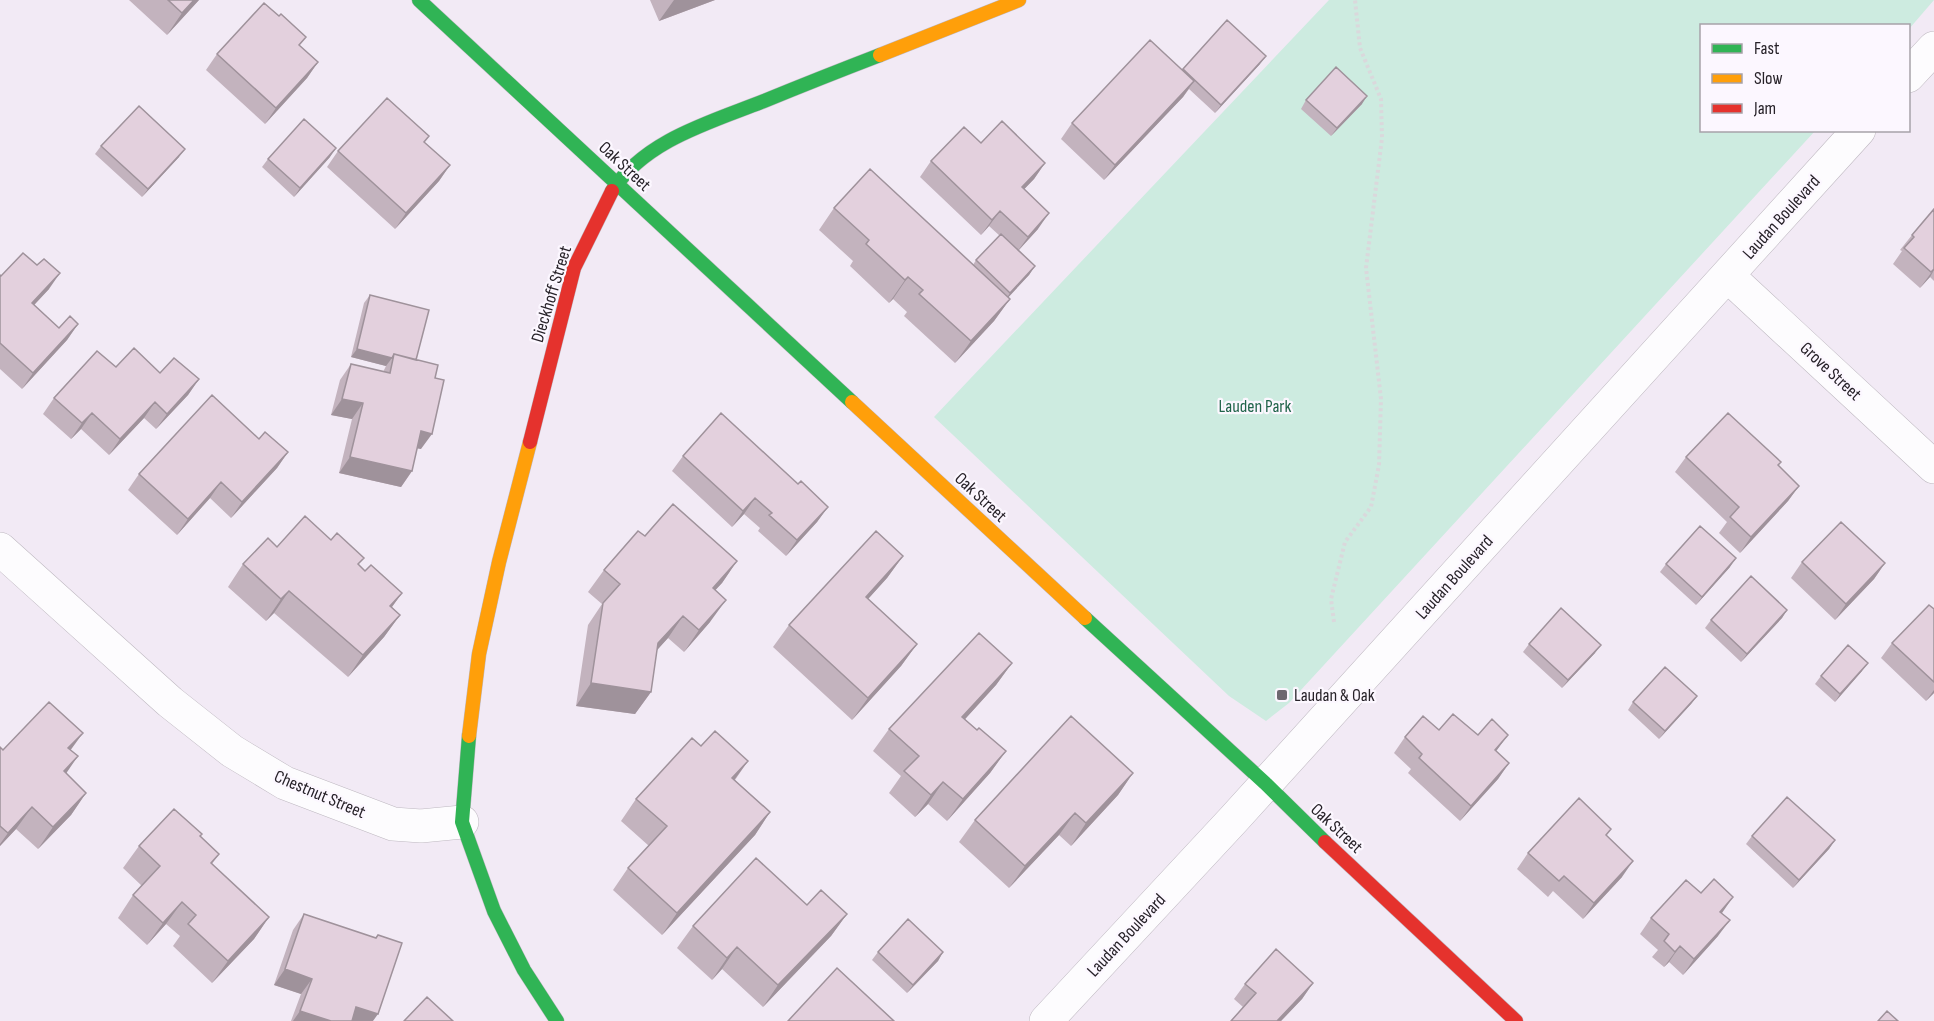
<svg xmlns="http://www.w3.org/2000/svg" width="1934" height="1021" viewBox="0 0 1934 1021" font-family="'Sofia Sans Condensed',sans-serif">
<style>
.park{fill:#cdebe0}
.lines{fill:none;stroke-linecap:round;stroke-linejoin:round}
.street-casing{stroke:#beb8c0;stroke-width:34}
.fast-casing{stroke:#beb8c0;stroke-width:15}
.slow-casing{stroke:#beb8c0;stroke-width:15}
.jam-casing{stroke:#beb8c0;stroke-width:15}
.path{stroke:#dad8dc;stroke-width:4;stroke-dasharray:3 3;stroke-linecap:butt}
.street{stroke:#fdfcfe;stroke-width:33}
.fast{stroke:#30b455;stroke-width:14}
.slow{stroke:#ff9f0a;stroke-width:14}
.jam{stroke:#e5322d;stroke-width:14}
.wall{fill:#c3b3be}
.shaded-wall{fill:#9f929b}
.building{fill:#e3d0dd;stroke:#9f929b;stroke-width:1.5}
.poi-dot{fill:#6e6870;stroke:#fcf7ff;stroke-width:2}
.labels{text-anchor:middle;stroke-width:4.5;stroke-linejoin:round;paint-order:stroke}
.street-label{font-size:18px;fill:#272229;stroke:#fcf7ff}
.park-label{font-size:18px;fill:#20644a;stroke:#fcf7ff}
.poi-label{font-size:18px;fill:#272229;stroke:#fcf7ff;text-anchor:start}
</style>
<rect width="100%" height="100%" fill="#f2eaf5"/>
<path class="park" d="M1329,0H1934L1909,29L1908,26H1702V130L1815,131L1289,703L1266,721L1229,696L934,417Z"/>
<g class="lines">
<defs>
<path id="street" d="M1908,76L1934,48
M1728,276L1934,467
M0,549L170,702L232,751L285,783L393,824L421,826L462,822
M1046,1021L1233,820L1859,130"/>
<path id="fast" d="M419,0L852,402
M612,191C645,140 711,122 764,101C803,85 841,70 880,55
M1085,618L1265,783L1325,842
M469,736L462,822L494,911L524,970L557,1021"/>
<path id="slow" d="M880,55L1019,0
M852,402L1085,618
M469,736L479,654L499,562L530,442"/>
<path id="jam" d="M530,442L574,268L612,191
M1325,842L1516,1021"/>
</defs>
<use href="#street" class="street-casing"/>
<use href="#fast" class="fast-casing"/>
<use href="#slow" class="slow-casing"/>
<use href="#jam" class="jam-casing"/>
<path class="path" d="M1334,622L1331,599L1345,542L1371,507L1379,465L1381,399L1366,268L1382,138L1381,99L1360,48L1355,0"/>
<use href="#street" class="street"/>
<use href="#fast" class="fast"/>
<use href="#slow" class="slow"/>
<use href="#jam" class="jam"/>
</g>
<path class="wall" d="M129,0H199L167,35Z
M650,0H715L659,21Z
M1227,20L1260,64L1215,113L1189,89L1183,97L1104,180L1061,139L1072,123L1182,70Z
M300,46L318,62L307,78L265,124L206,70L217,54Z
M1306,100L1362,104L1331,136L1301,109Z
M981,143L1045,163L1034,179L1024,189L1038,229L1018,251L1035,266L1029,275L1008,297L1010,299L994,321L955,363L904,316L907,312L893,299L889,303L850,266L853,261L819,230L834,208L973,265L976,260L1000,236L989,226L981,235L920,177L931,161Z
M101,146L179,157L142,197L95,154Z
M338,151L450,165L439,181L395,229L327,167Z
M330,157L294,197L262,167L268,159Z
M1934,209V281L1930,277L1920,288L1893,264L1902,251L1900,250L1912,235Z
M0,275L1,276L49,289L34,305L59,328L78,324L67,340L22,389L0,369Z
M370,295L416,360L421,449L417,448L412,471L401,487L339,473L352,419L331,415L340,380L351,364L383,372L386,366L351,357L364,303Z
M116,367L160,373L199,379L188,395L156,429L144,418L109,455L81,429L71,439L43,414L54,398Z
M288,452L277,468L231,518L210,498L177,535L128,490L139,474Z
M683,456L798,484L828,507L817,522L786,556L758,531L760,528L744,514L732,527L672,471Z
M1686,457L1781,462L1778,466L1799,486L1788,501L1740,553L1719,533L1727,522L1675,472Z
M645,536L737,561L722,583L715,590L710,622L684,652L668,638L657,649L651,692L635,714L576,706L588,625L602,604L588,592L604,570Z
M277,547L359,565L365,571L402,593L392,607L400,615L384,637L348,677L274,613L266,621L228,587L243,564Z
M903,556L887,578L868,599L917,644L901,666L852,720L773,647L789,625Z
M1802,562L1885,563L1874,579L1835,620L1791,578Z
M1666,564L1730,567L1696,605L1660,572Z
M1934,609V693L1926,701L1881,658L1892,643Z
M1787,610L1782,618L1741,662L1705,628L1711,620Z
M1529,644L1595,653L1562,688L1523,652Z
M1012,663L996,685L965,719L977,730L1006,751L990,773L947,821L928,804L915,817L889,793L901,776L873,751L889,729Z
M1862,671L1835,702L1815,684L1821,676Z
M1697,696L1691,704L1659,739L1628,710L1633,702Z
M1439,730L1509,763L1498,779L1460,821L1408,773L1411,769L1394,753L1405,737Z
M701,746L748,761L735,780L770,812L755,835L662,935L613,890L628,868L649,846L621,821L636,799Z
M0,747L3,750L71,749L66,774L86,793L71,815L38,849L16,829L0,846Z
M1133,773L1118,795L1071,846L1059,835L1009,888L959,842L975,820Z
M1606,836L1622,877L1583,919L1553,891L1548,897L1517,869L1528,853Z
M1752,836L1835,840L1829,849L1793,888L1746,844Z
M200,837L219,854L212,864L269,917L254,939L212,983L173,946L180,936L166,924L147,945L118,918L133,895L142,886L123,868L139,846Z
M807,905L847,914L831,936L763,1007L722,969L712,980L677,948L693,926Z
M1722,913L1718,936L1683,975L1669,962L1664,967L1652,957L1658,950L1640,934L1651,918Z
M304,914L375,938L378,935L373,1021H291L301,994L274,985L293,930Z
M878,952H943L938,961L907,993L872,960Z
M1313,983L1302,999L1281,1021H1231L1243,1007L1234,999L1245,984Z"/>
<path class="shaded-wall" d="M194,0H199L167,35L182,13Z
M674,0H715L659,21Z
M1266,56L1260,64L1215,113L1221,105Z
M318,62L307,78L265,124L276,108Z
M1194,81L1183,97L1104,180L1115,165Z
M1367,96L1362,104L1331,136L1337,128Z
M336,148L330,157L294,197L300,188Z
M185,149L179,157L142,197L148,189Z
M1045,163L1034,179L1011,203L1022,187Z
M450,165L439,181L395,229L406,213Z
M1000,211L989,226L981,235L992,220Z
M1049,213L1038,229L1017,252L1028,237Z
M1035,266L1029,275L1005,301L1010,293Z
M1934,269V270L1930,277L1920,288Z
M60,273L49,289L21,319L32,303Z
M908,277L893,299L889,303L905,280Z
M1010,299L994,321L955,363L971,341Z
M78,324L67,340L22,389L33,373Z
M357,349L392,358L386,366L351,357Z
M199,379L188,395L156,429L167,414Z
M342,399L363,403L352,419L331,415Z
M155,402L144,418L109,455L120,439Z
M92,413L81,429L71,439L82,423Z
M421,431L432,434L421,449L410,447Z
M288,452L277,468L231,518L242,502Z
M350,457L412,471L401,487L339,473Z
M221,482L210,498L177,535L188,519Z
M1799,486L1788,501L1740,553L1751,537Z
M755,498L744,514L732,527L743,511Z
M828,507L817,522L786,556L797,540Z
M903,556L887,578L850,619L866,597Z
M1736,558L1730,567L1696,605L1702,597Z
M737,561L722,583L697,610L713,588Z
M1885,563L1874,579L1835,620L1846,604Z
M289,591L274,613L266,621L281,599Z
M402,593L386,615L390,606Z
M726,600L710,622L684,652L699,630Z
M1787,610L1782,618L1741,662L1747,654Z
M400,615L384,637L348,677L363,655Z
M683,616L668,638L643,666L658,643Z
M917,644L901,666L852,720L868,698Z
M1601,645L1595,653L1562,688L1568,680Z
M1012,663L996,685L947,739L962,717Z
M1868,663L1862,671L1835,702L1840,694Z
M591,683L651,692L635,714L576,706Z
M1934,690V693L1926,701Z
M1697,696L1691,704L1659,739L1665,731Z
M83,733L67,755L68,748Z
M1508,735L1497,750L1484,766L1495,750Z
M1006,751L990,773L947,821L963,799Z
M78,756L63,778L64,771Z
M748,761L732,783V778Z
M1509,763L1498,779L1460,821L1471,806Z
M1133,773L1118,795L1071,846L1086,823Z
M943,782L928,804L915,817L931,795Z
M86,793L71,815L38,849L53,827Z
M32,807L16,829L0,846V844L8,833Z
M770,812L755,835L662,935L677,913Z
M1075,813L1059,835L1009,888L1025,866Z
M1835,840L1829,849L1793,888L1799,880Z
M1633,861L1622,877L1583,919L1594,903Z
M1733,897L1722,913L1709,927L1720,912Z
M182,902L166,924L147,945L163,923Z
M847,914L831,936L763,1007L778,985Z
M269,917L254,939L212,983L228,961Z
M1730,920L1718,936L1683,975L1694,959Z
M1680,946L1669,962L1664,967L1675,952Z
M737,947L722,969L712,980L727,958Z
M943,952L938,961L907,993L913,985Z
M285,969L312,979L301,994L274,985Z
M1313,983L1302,999L1281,1021H1277Z
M356,1007L378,1014L373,1021H347Z
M300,1011L331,1021H293Z"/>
<path class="building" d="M168,0H194L182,13Z
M264,3L279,16L281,14L306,37L299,45L318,62L276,108L217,54Z
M1227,20L1266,56L1221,105L1183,69Z
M1150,40L1194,81L1115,165L1072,123Z
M1336,67L1367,96L1337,128L1306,100Z
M387,98L429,136L424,142L450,165L406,213L338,151Z
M139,106L185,149L148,189L101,146Z
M304,119L336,148L300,188L268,159Z
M1002,121L1045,163L1022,187L1049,213L1028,237L1000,211L992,220L931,161L964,127L981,143Z
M870,169L1010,299L971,341L919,294L923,290L908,277L905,280L866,244L869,240L834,208Z
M1934,209V269L1931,272L1904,248L1914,237L1912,235Z
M1001,234L1035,266L1010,293L976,260Z
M23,253L37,265L44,259L60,273L32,303L59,328L70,316L78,324L33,373L0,343V275L1,276Z
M370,295L429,310L416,360L394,354L392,358L357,349Z
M134,348L160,373L174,358L199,379L167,414L155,402L120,439L92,413L82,423L54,398L97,351L116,367Z
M394,354L438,365L435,378L444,380L432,434L421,431L412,471L350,457L363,403L342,399L351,364L390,373Z
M212,395L259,439L265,432L288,452L242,502L221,482L188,519L139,474Z
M721,413L798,484L801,481L828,507L797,540L769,515L772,513L755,498L743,511L683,456Z
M1728,413L1781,462L1778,465L1799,486L1751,537L1730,517L1739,507L1686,457Z
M673,504L737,561L713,588L726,600L699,630L683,616L658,643L651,692L591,683L603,603L620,584L604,570L638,531L645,536Z
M305,516L331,540L337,533L364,558L358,564L365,571L371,565L402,593L390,606L400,615L363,655L289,591L281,599L243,564L268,538L277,547Z
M1841,522L1885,563L1846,604L1802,562Z
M1700,526L1736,558L1702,597L1666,564Z
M876,531L903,556L866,597L917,644L868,698L789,625Z
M1751,576L1787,610L1747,654L1711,620Z
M1929,605L1934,609V682L1892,643Z
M1561,608L1601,645L1568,680L1529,644Z
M979,633L1012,663L962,717L977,730L979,728L1006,751L963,799L943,782L931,795L904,771L919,756L889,729Z
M1848,645L1868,663L1840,694L1821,676Z
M1665,667L1697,696L1665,731L1633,702Z
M49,702L83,733L68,748L78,756L64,771L86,793L53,827L32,807L8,833L0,826V747L3,750Z
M1453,714L1478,735L1492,719L1508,735L1495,750L1509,763L1471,806L1419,758L1422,754L1405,737L1423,716L1439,730Z
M1071,716L1133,773L1086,823L1075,813L1025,866L975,820Z
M715,731L748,761L732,778L770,812L677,913L628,868L667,826L636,799L692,738L701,746Z
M1787,797L1835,840L1799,880L1752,836Z
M1579,798L1611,829L1606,835L1633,861L1594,903L1564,876L1559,881L1528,853Z
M174,809L202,834L200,836L219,854L211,863L269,917L228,961L188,924L196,915L182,902L163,923L133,895L160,866L139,846Z
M756,858L807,905L821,890L847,914L778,985L737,947L727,958L693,926Z
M1714,879L1733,897L1720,912L1730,920L1694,959L1680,946L1675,952L1664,941L1669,934L1651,918L1686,880L1701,893Z
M304,914L376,938L378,935L402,943L378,1014L356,1007L352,1021H331L300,1011L312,979L285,969Z
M908,919L943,952L913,985L878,952Z
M1276,949L1313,983L1277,1021H1231L1256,993L1245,984Z
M837,968L894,1021H788Z
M427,997L453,1021H404Z
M1887,1011L1898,1021H1878Z"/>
<rect class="poi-dot" x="1276" y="689" width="12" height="12" rx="3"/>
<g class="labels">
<g class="street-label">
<text transform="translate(625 166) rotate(43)" y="6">Oak Street</text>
<text transform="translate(1781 217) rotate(-48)" y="6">Laudan Boulevard</text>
<text transform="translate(551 294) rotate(-73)" y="6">Dieckhoff Street</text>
<text transform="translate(1831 371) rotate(43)" y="6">Grove Street</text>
<text transform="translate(981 497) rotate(43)" y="6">Oak Street</text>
<text transform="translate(1454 577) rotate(-48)" y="6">Laudan Boulevard</text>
<text transform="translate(320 794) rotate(23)" y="6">Chestnut Street</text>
<text transform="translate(1337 828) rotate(43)" y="6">Oak Street</text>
<text transform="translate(1126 935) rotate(-47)" y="6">Laudan Boulevard</text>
</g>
<g class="park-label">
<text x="1255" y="412">Lauden Park</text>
</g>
<g class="poi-label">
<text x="1294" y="701">Laudan &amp; Oak</text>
</g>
</g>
<rect x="1700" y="24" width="210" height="108" fill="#fcf7ff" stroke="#a7a2a9" stroke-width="1.5"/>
<rect x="1712" y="44" width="30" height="9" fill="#30b455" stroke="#a7a2a9" stroke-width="1.5"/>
<text x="1754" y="54" font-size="18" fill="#272229">Fast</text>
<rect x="1712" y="74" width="30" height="9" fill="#ff9f0a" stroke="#a7a2a9" stroke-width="1.5"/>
<text x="1754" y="84" font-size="18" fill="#272229">Slow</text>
<rect x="1712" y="104" width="30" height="9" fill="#e5322d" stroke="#a7a2a9" stroke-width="1.5"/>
<text x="1754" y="114" font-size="18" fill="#272229">Jam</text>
</svg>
